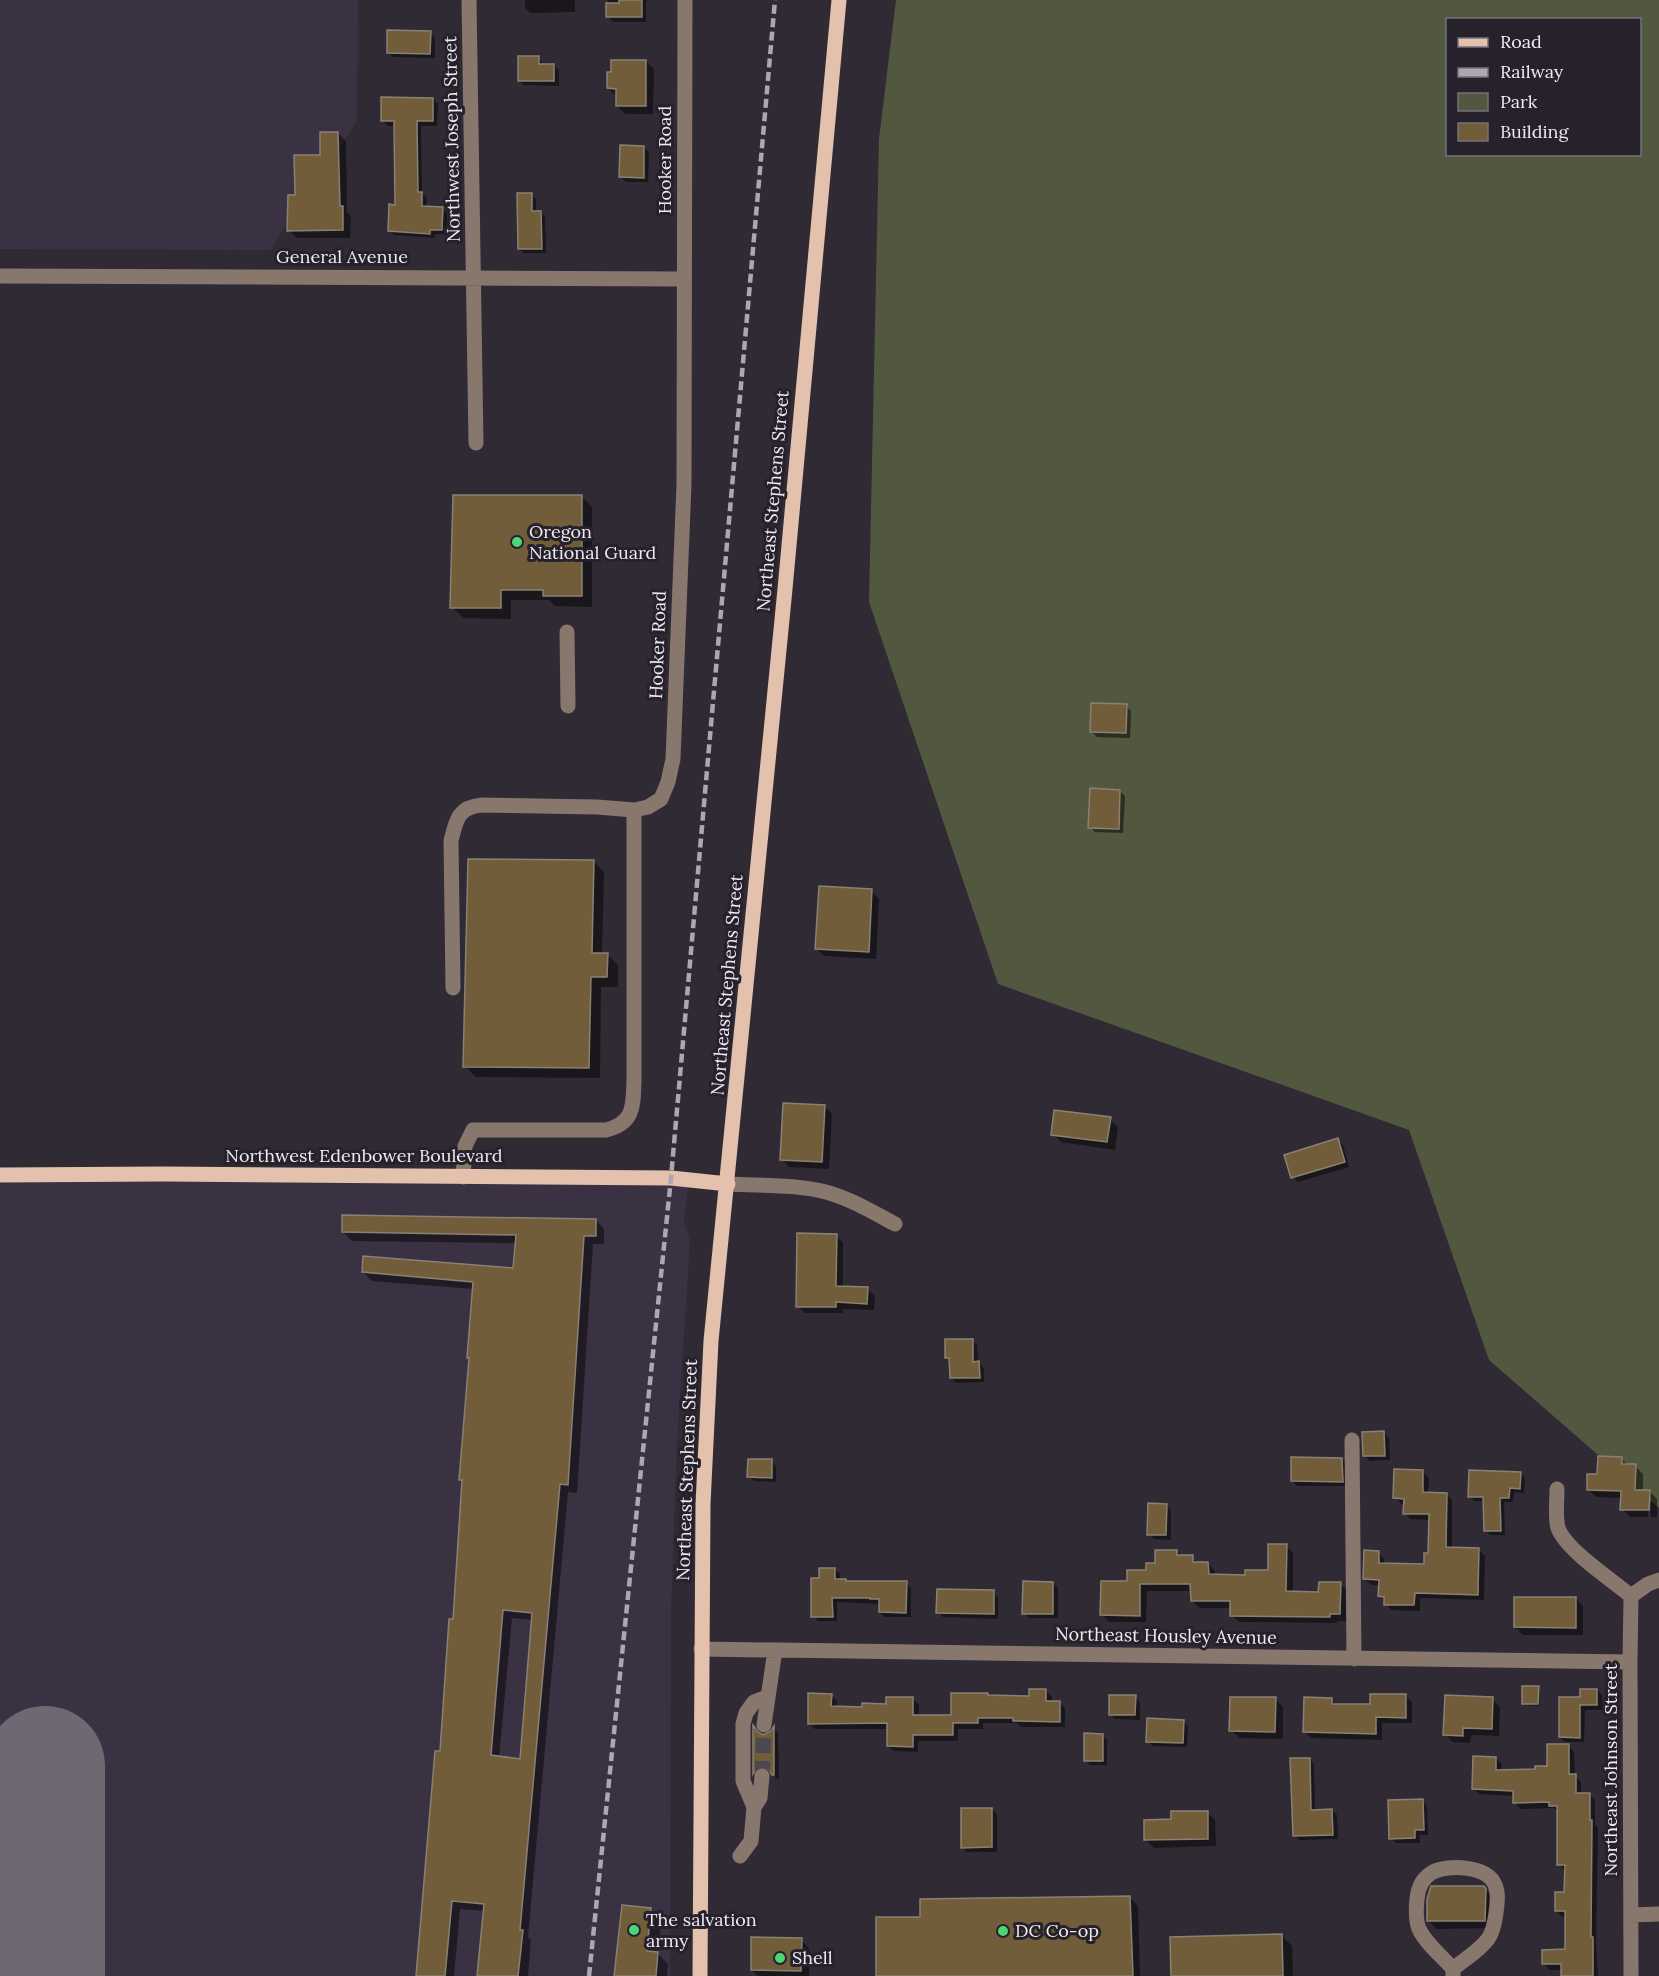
<svg xmlns="http://www.w3.org/2000/svg" width="1659" height="1976" viewBox="0 0 1659 1976" font-family="Lora,serif">
<style>
.built{fill:#3a3142}
.green{fill:#52573f;fill-rule:evenodd}
.shadow{fill:#0007;fill-rule:evenodd}
.lines{fill:none;stroke-linecap:round;stroke-linejoin:round}
.runway{stroke:#6e6872;stroke-width:120}
.building{fill:#725d3a;stroke:#898174;stroke-width:1.5;fill-rule:evenodd}
.minor-tunnel{stroke:#4c4751;stroke-width:15;stroke-dasharray:15 8;stroke-linecap:butt}
.minor{stroke:#87776d;stroke-width:15}
.major{stroke:#e3c1ac;stroke-width:15}
.rail{stroke:#aca7b0;stroke-width:4.5;stroke-dasharray:9 4.5;stroke-linecap:butt}
.poi-dot{fill:#4dd676;stroke:#26212b;stroke-width:2}
.labels{text-anchor:middle;stroke-width:6;stroke-linejoin:round;paint-order:stroke}
.street-label{font-size:18px;fill:#eeeaf2;stroke:#26212b}
.poi-label{font-size:18px;fill:#eeeaf2;stroke:#26212b;text-anchor:start}
</style>
<rect width="100%" height="100%" fill="#302a35"/>
<path class="built" d="M0,0H358L357,121L270,250L0,249Z
M0,1179L689,1180L684,1222L690,1241L677,1444L671,1612L670,1976H0Z"/>
<path class="green" d="M896,0H1659V1508L1489,1360L1409,1130L998,984L869,602L879,139ZM1448,20H1640V154H1448Z"/>
<path class="shadow" d="M525,0H575V12L530,13L525,8Z
M608,0H646V22H613L608,16Z
M430,33L435,38V58L393,57L388,52Z
M538,57L544,65H554L559,70V86L524,85L519,80Z
M646,61L654,69L653,114H625L617,106L616,96L608,88Z
M433,99L438,104L437,126H421L422,194L427,198L426,208H442L447,213V234H435V238L394,235L389,230L396,206L395,126H388L383,121Z
M338,133L346,141L347,212L351,216L350,238H297L289,230L296,196Z
M644,147L649,152L648,182H626L621,177Z
M531,195L536,199V213H541L545,217L546,253H524L519,249Z
M581,496L592,507V607L555,606L549,600H511V619L463,618L452,607Z
M1126,706L1131,711L1130,738L1097,737L1092,732Z
M1120,791L1125,796L1123,833L1095,832L1090,827Z
M593,861L604,872L602,954H607L618,965V987H601L600,1078L476,1077L465,1066Z
M871,891L879,899L876,959L824,956L816,948Z
M824,1106L832,1114L829,1169L789,1167L782,1159Z
M1110,1119L1118,1127L1115,1150L1061,1142L1053,1134Z
M1338,1140L1343,1145L1349,1167L1298,1182L1293,1177Z
M596,1220L604,1229V1244H593L577,1493L568,1492L528,1937L531,1940L528,1976H479L485,1911L460,1909L454,1976H417L455,1621L463,1483L460,1480L471,1359L474,1289L372,1281L363,1272L515,1270L517,1243L352,1241L343,1232ZM512,1618L533,1620L521,1760L499,1758Z
M836,1235L843,1243V1287L867,1288L875,1296L874,1310L843,1309V1313H805L798,1306Z
M972,1340L977,1345L978,1363L984,1368V1382L956,1383L951,1378V1362L947,1357Z
M1384,1433L1389,1438L1390,1460L1370,1461L1365,1456Z
M1342,1459L1347,1464V1486H1297L1292,1480Z
M1622,1459L1629,1466H1635L1643,1474V1491H1649L1657,1499V1517H1651V1497H1648V1517H1630L1622,1509V1498L1596,1497L1588,1489L1599,1476Z
M771,1461L776,1466V1482L754,1481L749,1476Z
M1423,1472L1429,1478L1428,1494H1446L1452,1500V1549L1479,1550L1485,1556L1484,1600L1420,1598V1611L1391,1610L1380,1596V1585H1371L1365,1579L1378,1552L1384,1559V1565L1425,1566L1429,1554L1430,1520L1411,1519L1405,1513V1504H1401L1395,1497Z
M1520,1473L1525,1478L1524,1493L1514,1492L1513,1502H1504L1505,1535H1490L1485,1530V1501H1474L1470,1496Z
M1166,1505L1171,1510V1540L1154,1539L1149,1534Z
M1286,1545L1293,1553V1593H1320L1340,1584L1348,1591L1347,1621H1337V1623L1239,1622L1232,1615V1608H1200L1192,1601V1591H1147L1146,1622H1109L1102,1614L1129,1583L1177,1551L1183,1557H1192L1198,1563H1208L1215,1571V1576H1247L1269,1571Z
M835,1569L840,1574V1580L847,1582L906,1583L911,1588V1617H885L880,1612V1604L837,1602V1621H818L813,1616L820,1580Z
M1053,1583L1058,1588V1618H1029L1024,1613Z
M993,1592L998,1597V1619L943,1617L938,1612Z
M1575,1598L1583,1606V1635H1523L1515,1627Z
M1538,1688L1540,1690L1539,1706L1525,1705L1523,1703Z
M1597,1690L1602,1695V1710H1585L1584,1742H1565L1560,1737L1581,1698Z
M1046,1691L1052,1697V1702H1059L1065,1708V1727H1021L1017,1723H983V1729H958V1741H918V1752L894,1751L888,1745V1729H815L809,1723L831,1695L837,1701V1708L863,1709L888,1705L913,1699L919,1705V1717H953L988,1694L991,1697L1031,1698Z
M1406,1696L1412,1702V1723H1382V1740L1311,1738L1305,1732L1331,1699L1337,1705H1371Z
M1135,1697L1140,1702V1720L1115,1719L1110,1714Z
M1275,1699L1283,1707V1739L1239,1738L1231,1730Z
M1492,1699L1500,1707L1499,1736L1471,1735L1470,1743L1453,1742L1445,1734Z
M1183,1721L1188,1726L1187,1747L1153,1746L1148,1741Z
M754,1729L763,1736L772,1733L774,1729L778,1733L779,1780L768,1771L762,1772L759,1777L754,1773Z
M1102,1735L1107,1740V1765H1090L1085,1760Z
M1568,1745L1574,1752L1575,1776L1581,1782V1794H1589L1595,1800V1825L1598,1827L1596,1943L1598,1976H1562V1970H1550L1544,1964L1566,1951L1567,1917H1562L1556,1910L1566,1893L1565,1870L1559,1864L1558,1811L1553,1808L1521,1809L1515,1803L1514,1796L1479,1794L1473,1788L1495,1758L1502,1764L1501,1771H1537L1549,1768Z
M1309,1759L1314,1764L1315,1811L1332,1810L1337,1815L1338,1839L1299,1840L1294,1835Z
M1422,1801L1427,1806L1428,1835H1419L1420,1843H1396L1391,1838Z
M992,1809L997,1814V1852H967L962,1847Z
M1207,1812L1215,1820L1216,1846L1154,1848L1146,1840L1172,1821Z
M1483,1887L1492,1896V1928L1436,1929L1429,1921Z
M1130,1898L1138,1906L1140,1976H878L922,1918Z
M650,1910L661,1921L658,1954L668,1964L667,1976H616Z
M1281,1935L1292,1946L1293,1976H1172Z
M801,1940L809,1948V1976H758L752,1970Z"/>
<g class="lines">
<path class="runway" d="M45,1766V1976"/>
</g>
<path class="building" d="M619,0H642V17H606V3H619Z
M387,30L431,31L430,54L387,53Z
M518,56H539V64H554V81H518Z
M611,60H646V106H616V89L607,88V72H611Z
M381,97L433,98V121H417L418,192H422V206L443,207L442,230H430V234L388,231L389,204L395,205L394,121H381Z
M320,132H338L340,206H343V230L287,231L288,195H295L294,155H320Z
M620,145L644,146V178L619,177Z
M517,193H532V211H541L542,249H518Z
M453,495H582V596H543V590H501V608H450Z
M1091,703L1127,704L1126,733L1090,732Z
M1090,788L1120,790L1119,829L1088,828Z
M468,859L594,860L592,953H608L607,977H591L589,1068L463,1067Z
M819,886L872,889L869,952L815,949Z
M783,1103L825,1105L822,1162L780,1160Z
M1054,1110L1111,1117L1107,1142L1051,1135Z
M1338,1138L1345,1162L1291,1178L1284,1155Z
M342,1215L596,1219V1236H584L568,1485L560,1484L520,1930H523L518,1976H477L484,1904L452,1901L445,1976H416L435,1751H440L449,1619H453L462,1480H459L469,1358H467L473,1282L362,1272L363,1256L513,1268L516,1235L342,1232ZM503,1610L532,1613L520,1759L491,1755Z
M797,1233L837,1234L836,1286L868,1287L867,1304L836,1302V1307H796Z
M945,1339H973V1362L979,1361L980,1378H950L949,1358H945Z
M1384,1431L1385,1456H1363L1362,1432Z
M1598,1456L1622,1457V1464H1636L1635,1490H1650L1649,1510H1620L1621,1491L1587,1490V1474H1597Z
M1291,1457L1342,1458L1343,1482L1291,1481Z
M748,1459H772V1478L747,1477Z
M1394,1469L1423,1470V1492L1447,1493L1446,1547L1479,1548L1478,1595L1415,1593L1414,1605H1384V1597L1378,1596L1379,1580L1363,1579L1364,1550L1379,1551V1563L1424,1564V1553H1428L1429,1514H1403L1404,1499L1393,1498Z
M1469,1470L1521,1472L1520,1489L1510,1488L1509,1498H1500L1501,1531H1484L1483,1497H1468Z
M1148,1503L1167,1504L1166,1535H1147Z
M1268,1544H1287L1286,1591L1318,1592L1319,1582H1341L1340,1614H1330V1617L1230,1616V1601H1191L1190,1584H1140V1616L1100,1615L1101,1581H1127V1570H1146V1563H1155V1550H1177V1555H1193V1562H1208L1209,1574L1245,1575V1570H1268Z
M819,1568H835V1579H846V1581H907L906,1613L879,1612V1599H870V1598H832L833,1617H811V1578H819Z
M1023,1581L1053,1582V1614H1022Z
M937,1589L994,1590V1614L936,1613Z
M1514,1597H1576V1628L1514,1627Z
M1522,1686H1539L1538,1704H1522Z
M1029,1689H1046V1701H1060V1722L1013,1721V1718H978V1723H953V1735H913V1747L887,1746V1723L808,1724V1693L832,1694L831,1706L862,1707V1703L886,1704V1697H913V1715H951V1693H988V1695L1029,1696Z
M1580,1689H1597V1705H1580V1738L1559,1737V1697H1580Z
M1370,1694H1406V1718L1376,1717V1734L1303,1732L1304,1697L1332,1698V1704H1370Z
M1109,1695H1136L1135,1715H1109Z
M1445,1695L1493,1697L1492,1729L1463,1728V1736L1443,1735Z
M1230,1697H1276L1275,1732L1229,1731Z
M1147,1718L1184,1720L1183,1743L1146,1742Z
M753,1725L758,1732L763,1735L771,1731L774,1726V1775H772L768,1768L762,1766L757,1767L753,1774Z
M1084,1733L1103,1734V1761H1084Z
M1547,1744H1569V1774H1576V1793H1590V1820H1592L1591,1937H1593V1976H1561V1964H1542V1950L1565,1949V1911H1555V1892H1564L1565,1865H1557V1806H1549V1802L1513,1803V1791L1472,1789L1473,1756L1496,1757V1770L1535,1769V1766H1547Z
M1290,1758H1310L1311,1810L1332,1809L1333,1835L1293,1836Z
M1423,1799L1424,1830H1415V1838L1389,1839L1388,1800Z
M961,1808H992V1847L961,1848Z
M1171,1811H1208V1839L1144,1840V1820L1171,1819Z
M1431,1886H1484L1486,1889L1485,1921H1427V1899Z
M1130,1896L1133,1976H876V1917H920V1899Z
M622,1905L651,1908L647,1951L658,1952L656,1976H614Z
M1282,1934L1283,1976H1171L1170,1937Z
M751,1937L802,1938L801,1971L751,1970Z"/>
<g class="lines">
<path class="minor-tunnel" d="M762,1776L764,1725"/>
<path class="minor" d="M469,0L476,443
M0,276L684,279
M567,632L568,706
M453,988L451,841C456,820 458,807 482,805L597,807L634,810L648,807L661,799L668,782L673,759L684,484L685,0
M463,1177L465,1146L473,1130H606C635,1123 633,1105 634,1080V810
M728,1184C760,1186 795,1184 826,1192C851,1199 873,1212 895,1224
M1352,1440L1354,1659
M1557,1489C1557,1502 1555,1516 1558,1528C1566,1550 1612,1580 1631,1596
M1631,1596L1648,1584L1659,1580
M701,1649L1630,1662
M764,1725L775,1650
M754,1807L743,1781V1724L746,1713L754,1702L767,1697
M740,1856L751,1841L754,1807L760,1798L762,1776
M1631,1915L1659,1914
M1453,1969C1465,1959 1479,1951 1488,1939C1493,1932 1495,1921 1496,1913C1497,1904 1499,1894 1495,1885C1488,1866 1449,1864 1433,1872C1422,1878 1418,1888 1417,1899C1416,1909 1415,1922 1420,1931C1428,1946 1442,1956 1453,1969V1976
M1631,1976L1630,1662L1631,1596"/>
<path class="major" d="M0,1175L163,1174L671,1178L728,1184
M700,1976L703,1504L711,1341L785,589L839,0"/>
<path class="rail" d="M589,1976L671,1178L775,0"/>
</g>
<g class="poi-dot">
<circle cx="517" cy="542" r="6"/>
<circle cx="634" cy="1930" r="6"/>
<circle cx="1003" cy="1931" r="6"/>
<circle cx="780" cy="1958" r="6"/>
</g>
<g class="labels">
<g class="street-label">
<text transform="translate(452 139) rotate(-91)" y="6">Northwest Joseph Street</text>
<text transform="translate(665 160) rotate(-90)" y="6">Hooker Road</text>
<text x="342" y="263">General Avenue</text>
<text transform="translate(773 501) rotate(-85)" y="6">Northeast Stephens Street</text>
<text transform="translate(658 645) rotate(-88)" y="6">Hooker Road</text>
<text transform="translate(727 985) rotate(-85)" y="6">Northeast Stephens Street</text>
<text x="364" y="1162">Northwest Edenbower Boulevard</text>
<text transform="translate(687 1470) rotate(-88)" y="6">Northeast Stephens Street</text>
<text transform="translate(1166 1636) rotate(1)" y="6">Northeast Housley Avenue</text>
<text transform="translate(1611 1770) rotate(-90)" y="6">Northeast Johnson Street</text>
</g>
<g class="poi-label">
<text x="529" y="538">Oregon<tspan x="529" dy="21">National Guard</tspan></text>
<text x="646" y="1926">The salvation<tspan x="646" dy="21">army</tspan></text>
<text x="1015" y="1937">DC Co-op</text>
<text x="792" y="1964">Shell</text>
</g>
</g>
<rect x="1446" y="18" width="195" height="138" fill="#26212b" stroke="#76717b" stroke-width="1.5"/>
<rect x="1458" y="38" width="30" height="9" fill="#e3c1ac" stroke="#76717b" stroke-width="1.5"/>
<text x="1500" y="48" font-size="18" fill="#eeeaf2">Road</text>
<rect x="1458" y="68" width="30" height="9" fill="#aca7b0" stroke="#76717b" stroke-width="1.5"/>
<text x="1500" y="78" font-size="18" fill="#eeeaf2">Railway</text>
<rect x="1458" y="93" width="30" height="18" fill="#52573f" stroke="#76717b" stroke-width="1.5"/>
<text x="1500" y="108" font-size="18" fill="#eeeaf2">Park</text>
<rect x="1458" y="123" width="30" height="18" fill="#725d3a" stroke="#76717b" stroke-width="1.5"/>
<text x="1500" y="138" font-size="18" fill="#eeeaf2">Building</text>
</svg>
